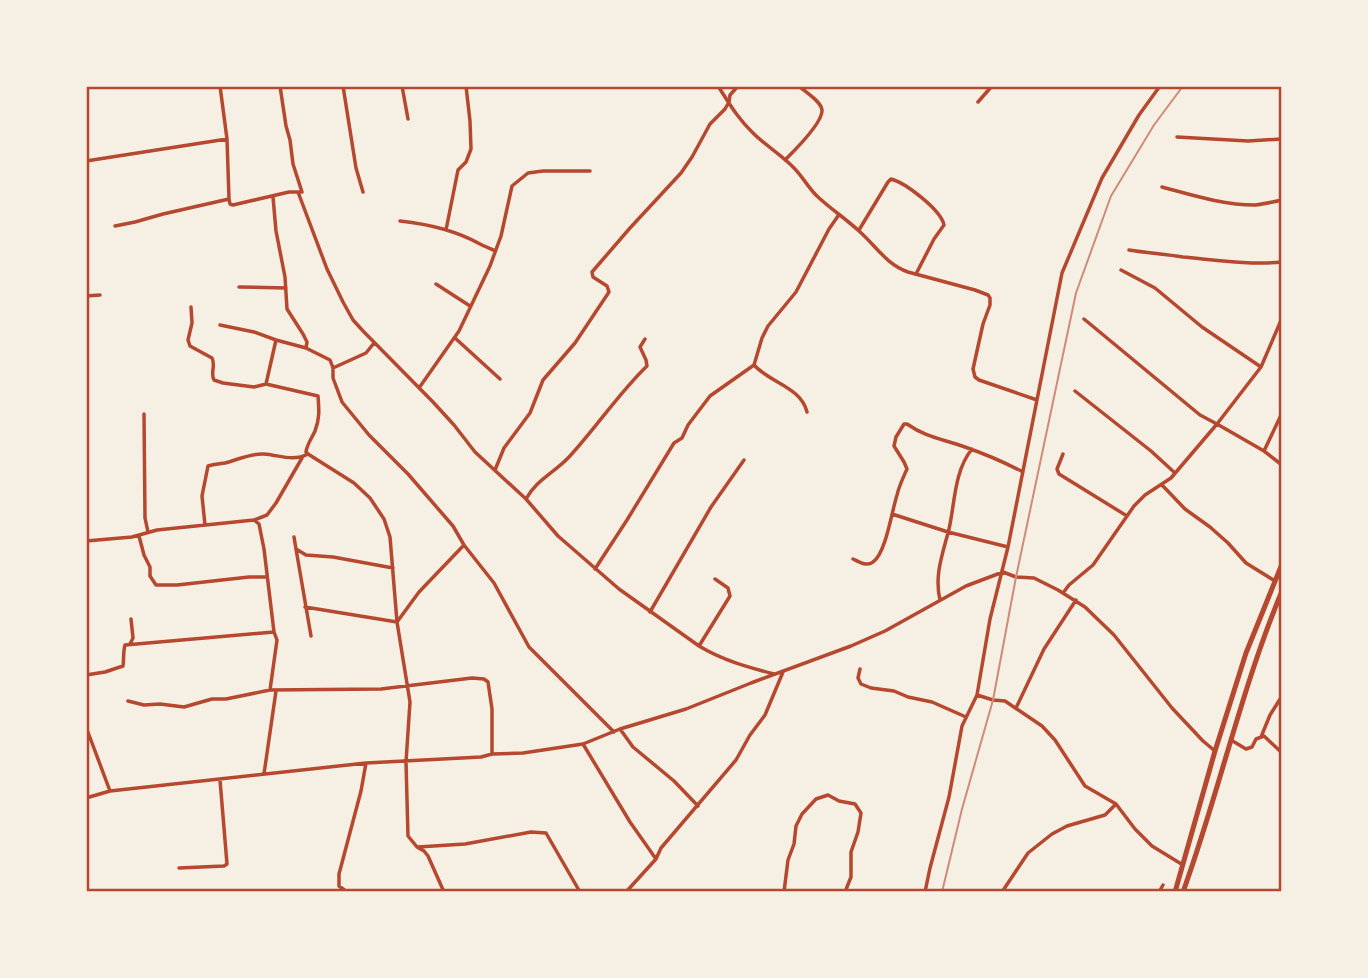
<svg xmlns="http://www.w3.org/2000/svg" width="1368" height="978" viewBox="0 0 1368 978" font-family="Signika,sans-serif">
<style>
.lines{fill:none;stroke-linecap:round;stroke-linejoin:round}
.minor{stroke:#b5482f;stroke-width:3.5}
.primary{stroke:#b5482f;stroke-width:5}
.rail{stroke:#cf8b77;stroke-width:2}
.neatline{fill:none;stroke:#b5482f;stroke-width:2.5}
</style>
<rect width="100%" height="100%" fill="#f6efe4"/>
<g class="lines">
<path class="minor" d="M220,86L227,139L229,199L230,204L233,205L289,192H300
M280,86L286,126L290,140L293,164L302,192H298L327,269L343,302L353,320L364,332L433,402L454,425L475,452L526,499L558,536L619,589L699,646C722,660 747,667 774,674
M343,86L356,168L363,192
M402,86L408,119
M718,86C729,103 738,119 753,133C766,146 782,155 794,168C803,177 809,189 818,197C831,209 846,219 859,231C877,247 886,264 908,272L975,290L988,295L990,298V305L983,324L973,369L975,377L979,380L1037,400
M978,102L992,86
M1177,137L1248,141L1282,139
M785,160C794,151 823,123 822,110C821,101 805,92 799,86
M86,161L227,139
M1162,187C1192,195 1223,205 1255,205C1264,204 1273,202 1282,200
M273,197L276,231L285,277L287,309L303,334L307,342L306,348L330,360L333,368V378L342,402L369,435L408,474L453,526L464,545L494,583L529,647L614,732
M400,221C428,224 455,230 480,244C485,247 491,248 495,251
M115,226L135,222L163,214L229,199
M446,230L458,170L466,162L471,149L470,121L466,86
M859,230L888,182L891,179C906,183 941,210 944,225L934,239L916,274
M1129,250C1147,253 1165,254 1183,257C1216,260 1250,265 1282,262
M1121,270L1155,288L1202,327L1261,367
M436,284L470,306
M239,287L286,288
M86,296L100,295
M191,307L192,323L188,340L190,346L212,358C216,365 210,373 214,380L223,383L254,387L266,384L318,396C319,409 320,418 315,431C312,438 307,444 306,452L308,454
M220,325L254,332L276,340
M455,338L500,379
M754,365C770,383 801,387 807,412
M333,368L366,353L374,343
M266,384L276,340L306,348
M419,388L459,331L490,266L501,236L512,186L528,173L543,171H590
M1075,391L1151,451L1175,473
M1282,413L1264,451L1282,465
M144,414L145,518L148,532
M1264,451L1217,424L1261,367L1282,318
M308,454L354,483L370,498L384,519L390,537L397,622L410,702L406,762L408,836L417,847L424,851L428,856L444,892
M1063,454L1057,469L1059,474L1127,516
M495,470L504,448L530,413L543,380L575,343L609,292L607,286L593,277L592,272L630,228L681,173L692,157L710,124L725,109L729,102L730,95L738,86
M1162,485L1185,509L1210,527L1228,543L1246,563L1275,581
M526,499C536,480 554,473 569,457C596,428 618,394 647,366L646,360L640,347L645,339
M892,514L948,532L1008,547
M254,520L259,524L264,549L274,632
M205,525L202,496L208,466C214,464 219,464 225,463C237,460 251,453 264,454C279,455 293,462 308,454
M139,536L144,555L150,567V576L156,585H177L249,577H267
M294,537L296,549L306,555L333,557L393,568
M86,541L132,537L157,530L254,520L267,515L276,503L302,458
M296,549L311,636
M853,559C859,562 867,567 873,562C886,553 892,510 897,495C899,486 903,478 907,469L904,462L894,446L896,437L904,424H907C927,438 943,439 965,447C985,454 1004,462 1023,472
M595,569L627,520L674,443L682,438L688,425L710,396L754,365L762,338L768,326L796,292L829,229L838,216
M1063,593L1069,585L1093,565L1134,506L1145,495L1171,478L1217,424L1200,415L1084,319
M940,600C934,575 943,553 949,529C955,503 954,471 972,449
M305,607L397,622L419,592L464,545
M650,612L711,507L744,460
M130,644L133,638L131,619
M699,646L730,596L728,588L715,579
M860,669L858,678L861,684L871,688L894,691L908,697L932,702L966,717
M86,675L105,672L123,666C124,659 123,652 125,645L274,632L277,640L270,690
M977,695L993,700L1005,701L1042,726L1055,740L1085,786L1116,804
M128,701L144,705L160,704L184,707L212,699H226L270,690L381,689L472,678L484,679L488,682L492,709V754
M1016,708L1044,649L1076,600
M86,727L110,791
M620,729L633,747L674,781L698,806
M1261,737L1270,715L1282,696
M1231,740L1246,749L1252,747L1256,739L1264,736L1282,753
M583,744L630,822L656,859
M264,774L276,691
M86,798L110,791L366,763L481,757L492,754L523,753L583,744L620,729L686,709L751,683L851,646L885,631L966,586L1003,572L1016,577L1034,578L1058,590L1085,607L1114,635L1172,708L1203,741L1215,751
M418,847L465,844L531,832L546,833L580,892
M179,868L224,866L227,864L220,780
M86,889L87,892
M347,892L339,886V874L361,791L366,763
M626,892L656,859L661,848L736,760L750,735L765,715L783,672
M784,892L788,860L794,844L796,826L802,814L816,799L828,795L839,801L855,804L861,813L858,832L851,852V877L845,892
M925,892L930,868L949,797L962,726L977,695L990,619L1008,547L1062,273L1102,178L1139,115L1160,86
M1002,892L1028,853L1052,834L1067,826L1105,815L1116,804L1135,829L1152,846L1183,865
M1159,892L1163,885"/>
<path class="primary" d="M1175,892L1215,751L1246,653L1282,564
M1183,892C1219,793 1241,689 1282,591"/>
<path class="rail" d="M942,892L962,809L993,700L1016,577L1076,293L1111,196L1154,125L1183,86"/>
</g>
<rect width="1368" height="978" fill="none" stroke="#f6efe4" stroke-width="175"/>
<rect x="88" y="88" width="1192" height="802" class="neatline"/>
</svg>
